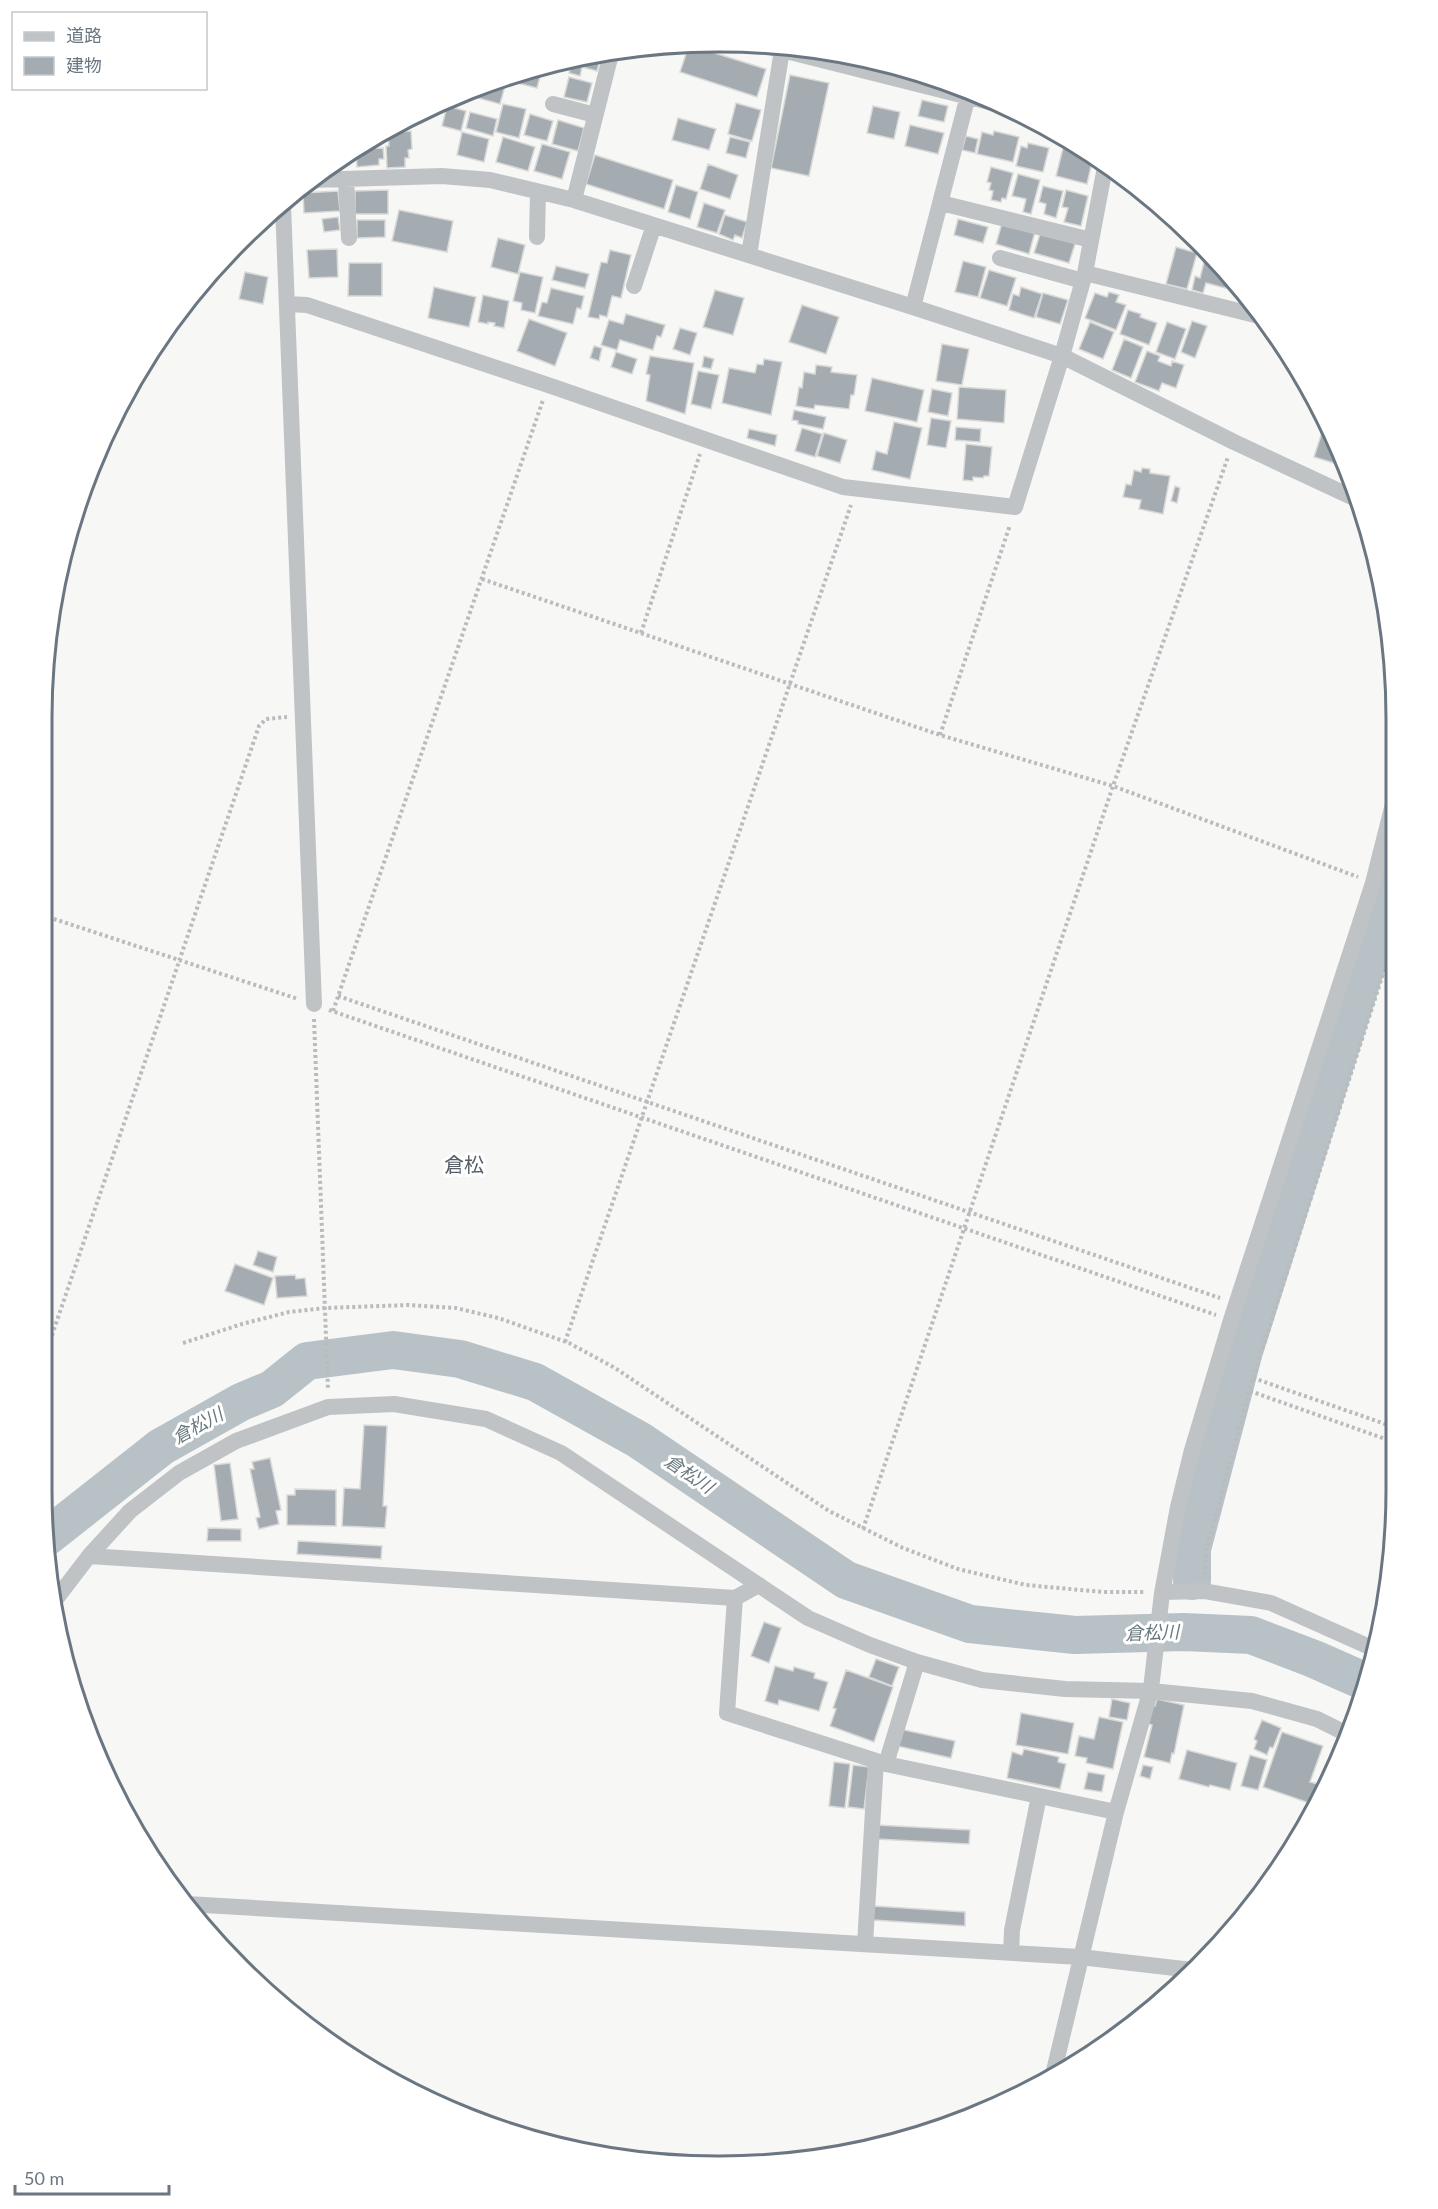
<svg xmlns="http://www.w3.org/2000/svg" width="1438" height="2209" viewBox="0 0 1438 2209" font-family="Lato,'Noto Sans JP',sans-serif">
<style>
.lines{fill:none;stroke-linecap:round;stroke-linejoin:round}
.river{stroke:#b8c1c5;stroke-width:38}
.building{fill:#a5acb1;stroke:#d9d9d7;stroke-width:1.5}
.path{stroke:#b9bcbe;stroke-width:4;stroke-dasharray:3 3;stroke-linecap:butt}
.street{stroke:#bfc3c6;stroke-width:16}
.labels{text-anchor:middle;stroke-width:6;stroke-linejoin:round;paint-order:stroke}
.water-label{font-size:18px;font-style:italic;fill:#66777e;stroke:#fff}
.quarter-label{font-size:20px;fill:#576068;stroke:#fff}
.rim{fill:none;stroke:#6a7782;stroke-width:3}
</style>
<rect width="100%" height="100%" fill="#f7f7f5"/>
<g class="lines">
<path class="river" d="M48,1536L161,1447L241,1402L272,1389L307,1361L393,1350L460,1359L535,1382L639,1440L846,1580L970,1624L1075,1635L1184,1632L1251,1635L1314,1659L1366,1682
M1192,1581V1549L1244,1351L1394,879"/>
</g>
<path class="building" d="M689,45L766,69L757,97L680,72Z
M597,56L601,57L597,71L582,67L580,76L569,73L571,65L561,63Z
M543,65L537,88L509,81L510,78Z
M790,75L829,83L809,176L771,168Z
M569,77L592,83L587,102L564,97Z
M507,79L500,104L478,98L480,89Z
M922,100L948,106L944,122L918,116Z
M736,103L761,110L752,141L728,134Z
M503,104L526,109L519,138L496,132Z
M447,106L466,111L461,131L442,126Z
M873,106L900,112L894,139L867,133Z
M470,112L497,119L493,136L466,128Z
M530,114L553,121L547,141L524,135Z
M678,118L716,129L709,150L672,140Z
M558,120L584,128L578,151L552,144Z
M910,125L944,133L938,154L905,146Z
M411,131L412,149L408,150L409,158H405V167L387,168L386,146H389L388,133Z
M994,131L1019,137L1013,162L977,154L982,132L993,135Z
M462,132L489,139L484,162L457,155Z
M966,136L978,139L975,153L962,150Z
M503,137L535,147L528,171L496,162Z
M730,137L750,142L746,158L726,153Z
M1028,143L1049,148L1043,172L1016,166L1021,146L1027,148Z
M542,144L570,152L562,179L534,171Z
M1074,147L1093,158L1087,184L1056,176L1063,148L1074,150Z
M383,148L384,159H379V165L357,167L356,151L360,149Z
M595,155L673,180L664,209L586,184Z
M708,164L738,175L730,199L700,189Z
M991,167L1013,173L1006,199L1002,198L1001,202L991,200L993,191L989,190L991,183L987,182Z
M1018,174L1040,180L1031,214L1023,212L1026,199L1012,196Z
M676,185L698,192L690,219L668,212Z
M1043,186L1063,191L1056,218L1044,214L1046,204L1039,202Z
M388,190V214H355V191Z
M1066,190L1088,196L1081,226L1064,222L1068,208L1062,207Z
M338,191L340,211L304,213L303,193Z
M704,203L725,210L717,233L697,227Z
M399,210L453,221L447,252L392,241Z
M725,215L747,222L742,238L735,235L733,240L719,234Z
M338,217L340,230L324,232L322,219Z
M958,219L988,227L983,243L954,235Z
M357,220H385V237L357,238Z
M1002,223L1035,232L1029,254L996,244Z
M1041,231L1076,241L1069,263L1034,253Z
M498,238L525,245L518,274L491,267Z
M1176,247L1197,253L1187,289L1166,284Z
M337,249L338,277L309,278L307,250Z
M610,250L631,255L621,298L612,296L607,317L600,315L599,319L588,317L601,262L607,263Z
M1205,258L1212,259L1240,292L1206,283L1203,293L1192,290L1195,276L1200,278Z
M963,261L986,267L978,297L955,292Z
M349,263H382V296H348Z
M556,266L589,274L585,288L552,280Z
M989,270L1016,278L1007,306L980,298Z
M245,272L268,277L263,304L239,299Z
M520,272L543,277L535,313L521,310L522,303L513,301Z
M434,287L476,297L469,327L428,318Z
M1021,287L1042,294L1034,318L1009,310L1013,294L1019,296Z
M551,288L584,296L581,309L577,308L573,324L538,316L542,302L547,303Z
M715,290L744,298L733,335L703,327Z
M1109,292L1119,295L1116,302L1126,305L1116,330L1085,318L1095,293L1107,297Z
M1043,293L1068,300L1060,324L1036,317Z
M483,295L509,301L504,328L494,326L495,323L488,322V324L478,322Z
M802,305L839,317L826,354L789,342Z
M1128,310L1141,314L1140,317L1157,323L1149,345L1120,334Z
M626,314L665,325L661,337L657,336L653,350L620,340L617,350L601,345L609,320L623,324Z
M529,319L567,333L555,366L517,351Z
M1192,321L1207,326L1195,358L1181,352Z
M1090,322L1114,332L1103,359L1079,349Z
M1167,322L1186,329L1175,359L1156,352Z
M680,328L697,333L690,355L673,349Z
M1124,339L1143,347L1131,378L1112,370Z
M942,344L969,349L962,385L936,381Z
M594,346L602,348L599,361L590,358Z
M1147,351L1160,356L1158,361L1171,366L1172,361L1184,365L1176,388L1162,383L1159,391L1135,382Z
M616,352L637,359L632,374L611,367Z
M650,356L694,363L685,414L646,401L650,375L646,374Z
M704,356L714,359L711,369L702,367Z
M764,359L782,362L771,415L722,403L729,368L755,373L757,364L763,365Z
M816,365L832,367L831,372L857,375L854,395H851L849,409L815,405L814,409L796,406L799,387L802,388L804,372L815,374Z
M698,371L719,375L711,409L691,404Z
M872,378L924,390L917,422L865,411Z
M959,387L1006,390L1004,423L957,419Z
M932,389L952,393L948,416L928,412Z
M794,410L826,417L823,429L798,424V421L792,420Z
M931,418L951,421L946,448L927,445Z
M894,422L922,428L910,479L872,470L876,451L887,454Z
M1324,426L1329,428L1339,455L1337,464L1314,457Z
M956,427L981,429L980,442L955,440Z
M802,428L822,434L815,457L795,451Z
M749,429L777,435L775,446L747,438Z
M824,433L847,440L840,463L817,456Z
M966,444L992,447L989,476H984L983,478L973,477V481L963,480Z
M1142,468L1150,469V473L1170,476L1163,514L1139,509L1141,500L1123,497L1126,484L1131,485L1134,470L1141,472Z
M1175,486L1180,488L1177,503L1171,501Z
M258,1251L277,1257L273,1272L253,1265Z
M235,1264L273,1278L264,1305L225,1291Z
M295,1275L296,1279L305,1278L307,1296L277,1298L275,1276Z
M364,1425L387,1426L383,1506H387L385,1528L342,1526L344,1488L360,1489Z
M270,1458L281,1510L276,1511L279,1524L259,1529L256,1518L260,1517L250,1469H254L252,1462Z
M230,1463L238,1519L221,1521L214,1465Z
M295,1489L336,1490V1526L287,1525V1495H295Z
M208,1528L241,1529V1541H207Z
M298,1541L382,1546L381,1559L297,1554Z
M764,1622L781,1628L769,1663L751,1656Z
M876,1659L899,1667L892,1686L869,1677Z
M775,1666L793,1671L794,1667L815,1673L814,1678L828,1682L819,1711L779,1700L778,1705L765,1701Z
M846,1670L893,1687L874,1742L830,1726L836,1709L833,1708Z
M1112,1699L1130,1703L1127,1720L1109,1717Z
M1157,1699L1184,1705L1174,1754L1172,1753L1170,1763L1144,1757L1152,1725L1148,1724L1153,1706H1155Z
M1021,1713L1074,1723L1068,1754L1016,1745Z
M1099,1717L1123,1722L1113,1769L1086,1763L1087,1758L1075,1756L1079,1736L1094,1739Z
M1262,1720L1281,1728L1273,1748L1270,1747L1267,1755L1254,1749L1257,1741L1254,1739Z
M900,1729L955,1741L951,1758L897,1746Z
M1282,1732L1323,1746L1310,1782L1318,1784L1312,1804L1263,1787Z
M1024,1749L1059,1757L1058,1762L1066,1764L1060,1789L1007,1778L1012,1752L1022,1755Z
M1187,1750L1237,1763L1230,1790L1210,1785L1209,1787L1179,1779Z
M1250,1755L1267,1760L1258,1790L1241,1786Z
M834,1762L850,1764L845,1808L829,1806Z
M853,1765L869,1767L864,1809L848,1807Z
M1143,1765L1153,1767L1150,1779L1140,1776Z
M1088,1772L1105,1775L1102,1792L1084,1789Z
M876,1825L970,1830L969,1844L876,1839Z
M874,1906L965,1912V1926L873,1920Z"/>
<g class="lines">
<path class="path" d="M482,579L940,735L1113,786L1358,877
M641,633L700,454
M940,735L1010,525
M48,917L298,999
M338,996L1220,1298
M329,1010L1216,1315
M333,1011L543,400
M314,1019L328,1390
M565,1342L851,505
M183,1343L242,1324L289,1312L325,1308L408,1305L456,1308L498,1318L569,1343L615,1368L829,1511L903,1548L958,1569L1026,1585L1103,1592H1145
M48,1347L259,726L266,719L287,717
M1253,1378L1391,1426
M1250,1391L1391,1441
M863,1529L1113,786L1228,457
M1205,1575L1206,1551L1253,1378L1393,943"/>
<path class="street" d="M770,47L989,102
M553,104L595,115
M346,179L349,238
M310,180L442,176L490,180L574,200L913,307L1062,356L1234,442L1356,499
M574,200L611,54
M941,203L1091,240
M283,205L314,1004
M537,237L538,192
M749,255L782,50
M1000,258L1083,281
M1085,273L1263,317
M634,286L654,225
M287,304L307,305L548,385L843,487L1015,507L1062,356L1085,273L1105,167
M913,307L969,92
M89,1556L735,1598L759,1585
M1163,1592L1204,1591L1271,1603L1374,1649
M735,1598L727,1713L886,1764L1116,1812
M53,1603L89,1556L130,1511L179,1473L236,1441L328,1407L394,1404L486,1419L561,1453L808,1618L870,1645L917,1662L982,1680L1065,1689L1151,1691L1252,1701L1317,1719L1349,1735
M886,1764L917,1662
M187,1904L1080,1957L1192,1970
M865,1944L876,1761
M1011,1953L1012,1930L1039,1796
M1052,2079L1116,1812L1151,1689L1162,1593L1178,1507L1192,1450L1231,1320L1373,883L1394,800"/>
</g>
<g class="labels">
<g class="water-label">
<text transform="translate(198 1426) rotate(-29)" y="6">倉松川</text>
<text transform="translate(689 1474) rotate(34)" y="6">倉松川</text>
<text transform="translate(1152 1633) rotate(-2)" y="6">倉松川</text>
</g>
<g class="quarter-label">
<text x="464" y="1172">倉松</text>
</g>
</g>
<path d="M0 0H1438V2209H0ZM718 52H720A666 666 0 0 1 1386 718V1490A666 666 0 0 1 720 2156H718A666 666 0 0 1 52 1490V718A666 666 0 0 1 718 52Z" fill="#fff" fill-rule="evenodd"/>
<path class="rim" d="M718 52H720A666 666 0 0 1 1386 718V1490A666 666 0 0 1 720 2156H718A666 666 0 0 1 52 1490V718A666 666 0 0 1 718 52Z"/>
<rect x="12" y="12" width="195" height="78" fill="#ffffff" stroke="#c3c9cd" stroke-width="1.5"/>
<rect x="24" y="32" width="30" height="9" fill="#bfc3c6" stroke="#c3c9cd" stroke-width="1.5"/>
<text x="66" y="42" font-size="18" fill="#6a7782">道路</text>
<rect x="24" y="57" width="30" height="18" fill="#a5acb1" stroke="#c3c9cd" stroke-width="1.5"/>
<text x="66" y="72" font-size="18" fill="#6a7782">建物</text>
<path d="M15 2185v9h154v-9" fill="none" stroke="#6a7782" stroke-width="3"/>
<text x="24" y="2185" font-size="18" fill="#6a7782" stroke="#ffffff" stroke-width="4.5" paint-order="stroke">50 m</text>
</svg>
